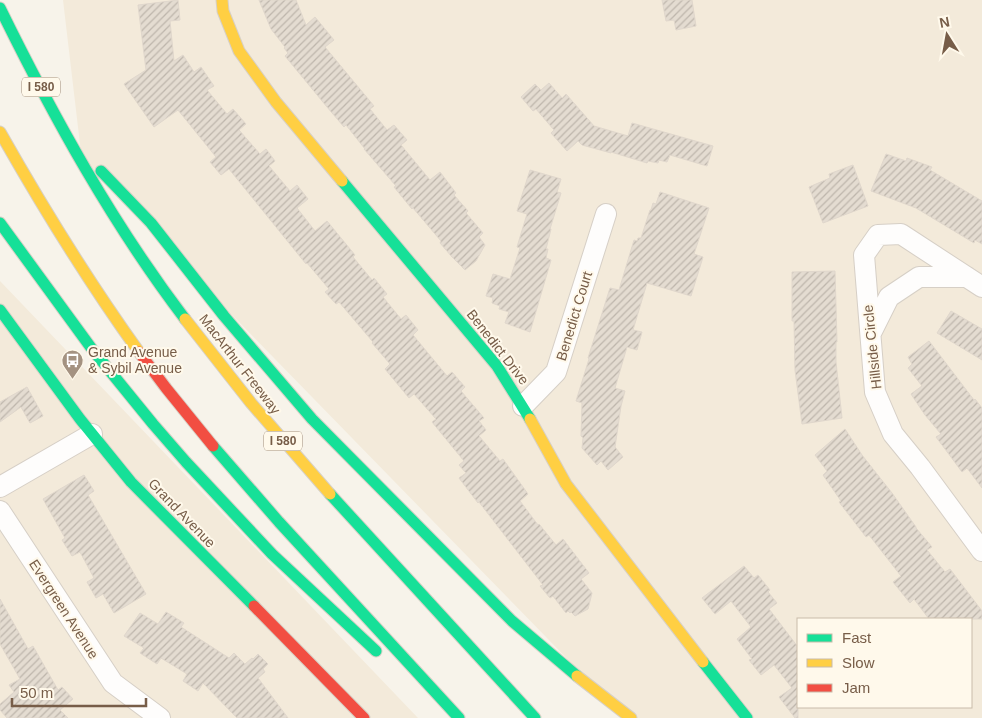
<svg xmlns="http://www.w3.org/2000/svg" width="982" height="718" viewBox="0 0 982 718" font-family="Helvetica,sans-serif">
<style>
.residential{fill:#f3eada;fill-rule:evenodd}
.building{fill:url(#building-hatch);stroke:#e0d7cc}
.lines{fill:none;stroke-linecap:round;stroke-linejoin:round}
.street-casing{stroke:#d6cfc6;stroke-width:22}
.fast-casing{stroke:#d7d0c6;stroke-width:13}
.slow-casing{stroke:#d7d0c6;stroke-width:13}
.jam-casing{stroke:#d7d0c6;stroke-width:13}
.street{stroke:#fefdfc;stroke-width:20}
.fast{stroke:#16e098;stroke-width:11}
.slow{stroke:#ffcf43;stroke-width:11}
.jam{stroke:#f24e42;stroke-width:11}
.labels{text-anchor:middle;stroke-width:4;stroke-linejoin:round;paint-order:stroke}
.shield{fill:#fff9eb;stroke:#a08c79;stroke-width:1}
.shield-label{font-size:12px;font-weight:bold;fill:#775d48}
.street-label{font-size:14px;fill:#775d48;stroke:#fff9eb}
.poi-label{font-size:14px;fill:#775d48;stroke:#fff9eb;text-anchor:start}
</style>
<defs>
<pattern id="building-hatch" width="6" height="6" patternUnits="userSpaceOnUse" patternTransform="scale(1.25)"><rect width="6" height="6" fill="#e4dcd1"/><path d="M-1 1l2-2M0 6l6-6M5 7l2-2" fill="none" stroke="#beb6ac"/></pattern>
</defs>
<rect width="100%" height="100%" fill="#f7f3ea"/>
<path class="residential" d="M63,0H982V718H625L82,161ZM798,619H971V707H798Z
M0,281L418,718H0Z"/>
<path class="building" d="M178,0L180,20L170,21L174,61L183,55L194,72L201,67L214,86L207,90L227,114L233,109L246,124L239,130L260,154L266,149L275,161L269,166L290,191L297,185L308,199L297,208L315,231L327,221L355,255L353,257L372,280L374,278L387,294L383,297L401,319L406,315L418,330L413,335L447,376L452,372L465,387L461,391L484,418L479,421L486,430L479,436L500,461L503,459L528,494L520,501L538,525L539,524L556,545L563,539L589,573L581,579L592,593L588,609L575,616L571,612L570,613L568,611L566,613L553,596L550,598L540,586L543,585L479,502L478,503L459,478L466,473L459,465L464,461L432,422L436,419L414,394L409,398L385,369L390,364L372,343L373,342L339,302L336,304L325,292L329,289L307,263L306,264L229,169L221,175L210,162L216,157L178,110L154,127L124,84L146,70L138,5Z
M259,0H296L306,25L315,17L334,40L325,47L374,106L370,109L387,130L394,125L407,140L401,145L430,180L440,172L456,193L454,195L468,211L466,213L483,233L479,237L485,245L476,261L465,270L452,257L440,243L441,241L413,208L412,209L394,187L396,186L364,149H365L346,125L344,127L327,107L285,56L288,53L284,48L285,47L271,29Z
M662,0H692L696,26L676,30L674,20L666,21Z
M549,83L562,98L566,94L594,126L628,136L632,123L713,146L707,166L670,155L667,162L659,160L658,163L648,161L647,163L611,152V153L582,145L578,141L567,151L551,133L554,130L536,109L533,111L521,97L535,84L541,90Z
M886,154L906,161L907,158L932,167L930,170L982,201V244L975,240L974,243L916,208L871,191Z
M853,165L868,206L823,223L809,187L830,178L829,174Z
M530,170L561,179L557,192L561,193L550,229H551L546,249H548L546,258L551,260L530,332L505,323L509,312L499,309L500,306L492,303L493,298L486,296L493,274L510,279L520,248L517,247L527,214L517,211Z
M660,192L709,208L694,254L703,257L691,296L647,283L633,330L642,332L637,350L627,347L615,388L625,391L621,406L615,447L623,457L608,470L601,461L597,465L582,448L583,438L581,436L582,403L576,401L589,359L588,358L610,288L619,290L634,240L637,241L638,238H641L650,210H651L653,203L656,204Z
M835,271L837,342H836V362L842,418L802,424L795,370L794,321H792V272Z
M951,311L982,329V360L937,333Z
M929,341L974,400L975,399L982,408V488L967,468L962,472L948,453L936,437L941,434L925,415L911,394L922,386L908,368L912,364L908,357Z
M27,387L43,416L30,423L21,407L0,422V402Z
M845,429L862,455L892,493L916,527V528L932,547L927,550L945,572L950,569L982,611V619H929L914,599L910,603L893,582L901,576L869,535L866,537L839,502L841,501L823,475L827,471L815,455Z
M84,475L94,491L88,495L146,594L114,613L103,594L96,598L87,582L94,578L80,552L72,556L62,540L65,538L43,499Z
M744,566L754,578L758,575L770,590L768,592L777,603L769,609L798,647V718H795L779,697L792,688L774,665L761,675L749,660L752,659L737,639L751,627L731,601L715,614L702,598Z
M0,599L28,649L33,646L58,690L62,687L73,699L60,710L68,718H7L0,710V704L14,692L9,685L20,679L0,644Z
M166,612L184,623L181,627L229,658L234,653L245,664L252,658L253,659L258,654L268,664L263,669L265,672L258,678L288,718H237L203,683L198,691L183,681L187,674L161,658L157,664L140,653L144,648L124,636L140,613L158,624Z"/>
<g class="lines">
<defs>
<path id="street" d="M982,287L901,234L878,235L864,255L875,392L893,434L920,467L982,551
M871,333L889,297L919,277H967
M523,406L556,372L606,214
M0,487L92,434
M0,511L113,683L160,718"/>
<path id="fast" d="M0,8C53,116 112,223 185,319
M101,171L151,223L224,316L312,419L512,621L577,676
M342,181L497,366L530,419
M0,223L92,349L153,424L186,462L272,554L376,651
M0,310L80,419L131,482L254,606
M213,446L279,522L459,718
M330,494L535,718
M703,662L747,718"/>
<path id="slow" d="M222,0L223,11L239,51L276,102L342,181
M0,132C43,208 88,281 139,352
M185,319L251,403L330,494
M530,419L566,484L703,662
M577,676L631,718"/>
<path id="jam" d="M139,352L166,388L213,446
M254,606L364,718"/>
</defs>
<use href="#street" class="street-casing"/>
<use href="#fast" class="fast-casing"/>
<use href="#slow" class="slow-casing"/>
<use href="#jam" class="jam-casing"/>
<use href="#street" class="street"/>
<use href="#fast" class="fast"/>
<use href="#slow" class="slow"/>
<use href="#jam" class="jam"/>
</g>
<defs>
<symbol id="bus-pin" viewBox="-11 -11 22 30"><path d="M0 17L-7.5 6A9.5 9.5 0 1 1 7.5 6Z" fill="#a49281" stroke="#fff9eb"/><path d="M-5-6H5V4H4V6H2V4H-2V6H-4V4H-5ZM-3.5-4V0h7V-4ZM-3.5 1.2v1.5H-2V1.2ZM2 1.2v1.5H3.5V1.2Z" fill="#fff"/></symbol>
</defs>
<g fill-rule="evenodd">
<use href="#bus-pin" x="60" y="348" width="25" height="34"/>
</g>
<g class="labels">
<g class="shield">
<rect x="22" y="77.5" width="38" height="19" rx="4"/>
<rect x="264" y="431.5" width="38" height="19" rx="4"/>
</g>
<g class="shield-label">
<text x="41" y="91">I 580</text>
<text x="283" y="445">I 580</text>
</g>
<g class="street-label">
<text transform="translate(574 316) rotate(-73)" y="5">Benedict Court</text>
<text transform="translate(498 347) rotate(52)" y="5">Benedict Drive</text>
<text transform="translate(872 347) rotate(-96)" y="5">Hillside Circle</text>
<text transform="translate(240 364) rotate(52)" y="5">MacArthur Freeway</text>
<text transform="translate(182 513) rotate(46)" y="5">Grand Avenue</text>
<text transform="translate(64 609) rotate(57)" y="5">Evergreen Avenue</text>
</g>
<g class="poi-label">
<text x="88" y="357">Grand Avenue<tspan x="88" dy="16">&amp; Sybil Avenue</tspan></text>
</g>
</g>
<rect x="797" y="618" width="175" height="90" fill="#fff9eb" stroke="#c9bbaa"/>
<rect x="807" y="634" width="25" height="8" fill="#16e098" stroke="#c9bbaa"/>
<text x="842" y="643" font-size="15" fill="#775d48">Fast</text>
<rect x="807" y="659" width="25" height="8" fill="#ffcf43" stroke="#c9bbaa"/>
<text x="842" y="668" font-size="15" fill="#775d48">Slow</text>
<rect x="807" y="684" width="25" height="8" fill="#f24e42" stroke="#c9bbaa"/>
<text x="842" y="693" font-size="15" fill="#775d48">Jam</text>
<g transform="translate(947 35) rotate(349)" stroke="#fff9eb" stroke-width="4" paint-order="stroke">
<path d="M0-4L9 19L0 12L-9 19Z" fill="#775d48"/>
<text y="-8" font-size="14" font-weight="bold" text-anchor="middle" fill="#775d48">N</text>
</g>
<path d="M12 698v8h134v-8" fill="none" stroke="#775d48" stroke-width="2.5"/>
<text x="20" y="698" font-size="15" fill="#775d48" stroke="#fff9eb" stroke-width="4" paint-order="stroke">50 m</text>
</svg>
